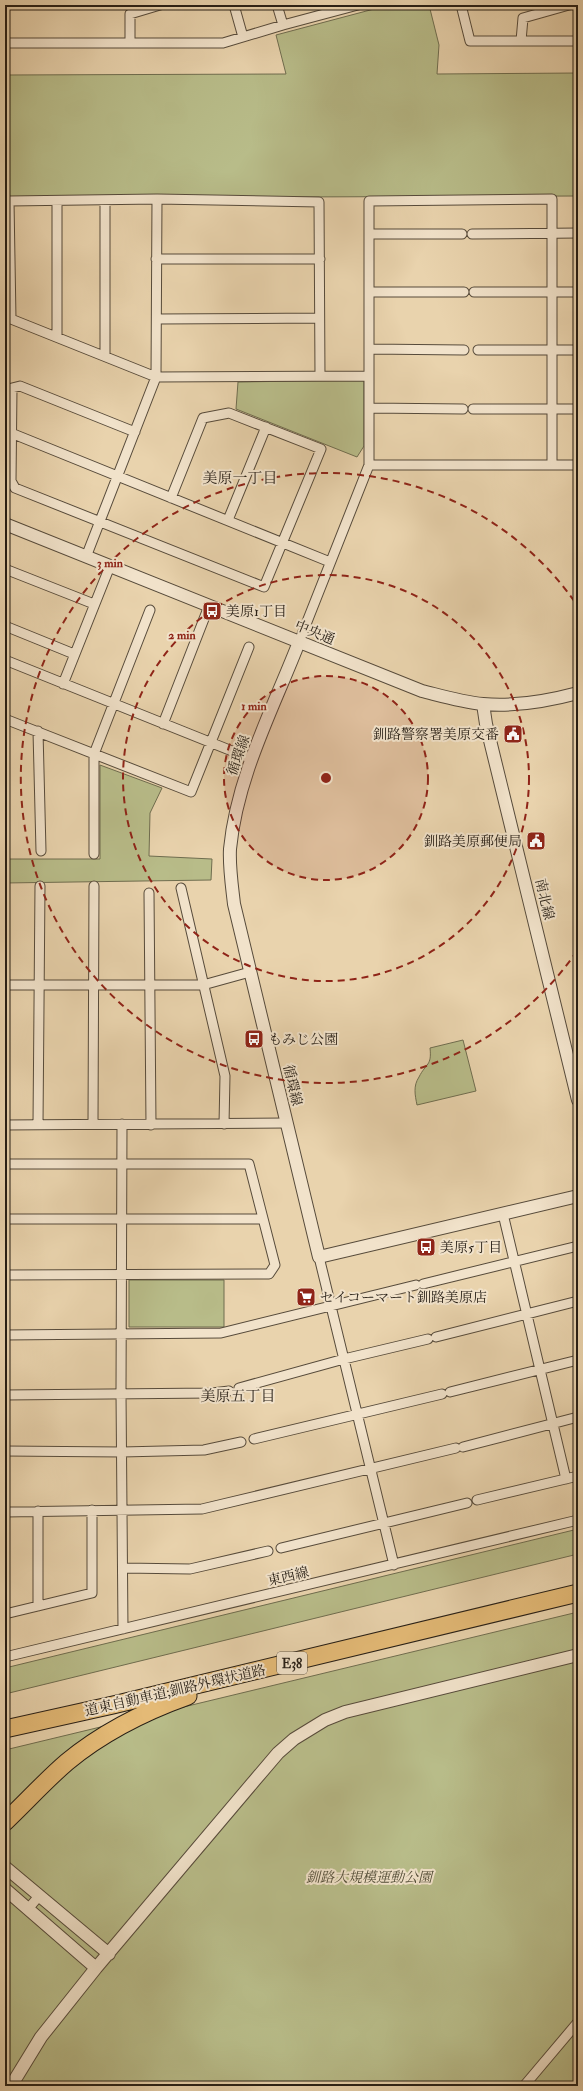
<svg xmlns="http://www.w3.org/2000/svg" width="583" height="2091" viewBox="0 0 583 2091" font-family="'IM FELL Double Pica','Noto Serif JP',serif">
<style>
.green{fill:#b8bc89;stroke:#6f6d4f}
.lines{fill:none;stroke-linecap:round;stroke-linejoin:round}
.minor-casing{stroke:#574b3b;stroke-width:11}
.tertiary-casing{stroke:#574b3b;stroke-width:14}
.motorway-casing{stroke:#261e15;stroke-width:19}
.minor{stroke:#f1e2ca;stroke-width:9}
.tertiary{stroke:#f1e2ca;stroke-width:12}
.motorway{stroke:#e4ba76;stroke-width:17}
.ring{fill:none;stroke:#8f2418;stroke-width:2;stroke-dasharray:7 5}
.labels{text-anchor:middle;stroke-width:4;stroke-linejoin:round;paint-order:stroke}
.shield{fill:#f1e2ca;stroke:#63594b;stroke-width:1}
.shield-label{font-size:13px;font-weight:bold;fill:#261e15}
.poi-label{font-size:14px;fill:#261e15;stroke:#f1e2ca;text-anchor:start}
.street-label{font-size:14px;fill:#261e15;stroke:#f1e2ca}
.park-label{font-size:14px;font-style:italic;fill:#524d38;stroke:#f1e2ca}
.neighbourhood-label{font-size:15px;fill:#261e15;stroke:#f1e2ca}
.centre{fill:#8f2418;stroke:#f1e2ca;stroke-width:2}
.ring-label{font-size:12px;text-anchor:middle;font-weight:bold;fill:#8f2418;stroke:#f1e2ca;stroke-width:4;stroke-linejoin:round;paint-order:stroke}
</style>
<rect width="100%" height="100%" fill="#e9d3ad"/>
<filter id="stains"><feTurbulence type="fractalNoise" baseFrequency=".005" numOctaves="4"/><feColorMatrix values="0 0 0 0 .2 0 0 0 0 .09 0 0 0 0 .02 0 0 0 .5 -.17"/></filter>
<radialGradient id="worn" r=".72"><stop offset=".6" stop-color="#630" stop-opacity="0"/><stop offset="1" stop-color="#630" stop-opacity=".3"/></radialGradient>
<path class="green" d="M389,5H429L439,45L437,74L578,73V196L5,198V75L286,74L276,35Z
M364,380V446L357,457L236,409L238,382Z
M100,765L162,788L150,813L149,856L212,859L211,880L5,883V859H100Z
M463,1040L476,1091L417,1105C415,1095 413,1086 419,1077C426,1063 432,1066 430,1048Z
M129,1280H224V1327H129Z
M578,1529V1554L5,1694V1668Z
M578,1612V2086H5V1750Z"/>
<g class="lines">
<defs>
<path id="minor" d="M234,5L243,37
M277,5L283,25
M461,5L470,41H578
M521,41L523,18L569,5
M5,43H223L283,25L358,5
M130,43V14L160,5
M369,234H462
M472,234L578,233
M156,259H320
M369,292H464
M474,292H578
M157,319L319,318
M57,337V201
M369,349L464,350
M478,350H578
M105,356V200
M320,376L319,202L157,199L9,201L11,319L156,377L369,376
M370,408L463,409
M473,409H578
M135,432L20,386L12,388L11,481L15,488L264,587L321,449L229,413L203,418L171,498
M11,433L330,562
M369,465V201L552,199V464
M228,520L266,427
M86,557L156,377L157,199
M5,569L94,604
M5,626L74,654
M299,642L369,465H578
M5,660L252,759
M63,684L110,566
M5,719L191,792L249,647
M163,724L209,606
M38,731L41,851
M94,854V754L150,610
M181,888L225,1076L224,1124
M149,893L151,1125
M5,985H203L250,972
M93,1124L94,886
M122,1124L121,1393L123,1629
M5,1125L286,1123
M38,1125L40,886
M5,1164H249L275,1265L269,1274L5,1275
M503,1214L566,1479
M5,1219H263
M319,1257L394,1565
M423,1284L578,1246
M5,1335L221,1333L416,1285
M436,1337L578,1301
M239,1388L344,1359L428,1339
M450,1392L578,1360
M5,1395L212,1393L229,1391
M254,1439L442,1394
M463,1447L578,1417
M5,1451L122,1452L204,1450L241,1442
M477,1500L578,1476
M38,1511V1606
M5,1512L202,1509L456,1448
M281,1548L467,1503
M124,1568L190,1569L268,1551
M5,1614L92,1593V1510
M5,1657L578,1520
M28,1909L39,1896
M524,2086L578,2022"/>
<path id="tertiary" d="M5,524L422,691C442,696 462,702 483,704C514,707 548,701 578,693
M299,642C273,709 237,776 230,849C229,867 232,886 234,904L319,1257L578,1196
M483,704L486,724L578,1100
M5,1867L109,1954
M5,1889L96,1968
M11,2086L41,2037L96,1968L255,1780L278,1753L294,1739L325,1720L345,1712L578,1655"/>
<path id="motorway" d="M5,1729L113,1705L578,1593
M5,1822C26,1802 46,1780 67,1762C102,1733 146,1711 188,1696"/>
</defs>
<use href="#minor" class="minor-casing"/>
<use href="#tertiary" class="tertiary-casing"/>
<use href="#motorway" class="motorway-casing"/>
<use href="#minor" class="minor"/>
<use href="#tertiary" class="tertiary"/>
<use href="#motorway" class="motorway"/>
</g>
<circle cx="326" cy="778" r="102" fill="#8f2418" fill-opacity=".12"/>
<g class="ring">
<circle cx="326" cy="778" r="102"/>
<circle cx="326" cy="778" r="203"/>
<path d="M577 951A305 305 0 1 1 577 605"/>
</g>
<defs>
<symbol id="bus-square" viewBox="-11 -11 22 22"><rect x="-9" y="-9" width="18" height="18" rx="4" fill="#8f2418" stroke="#f1e2ca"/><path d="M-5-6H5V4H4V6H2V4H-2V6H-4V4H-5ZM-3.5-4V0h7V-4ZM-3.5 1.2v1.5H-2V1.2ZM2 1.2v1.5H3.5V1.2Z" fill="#fff"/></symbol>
<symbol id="civic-square" viewBox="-11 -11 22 22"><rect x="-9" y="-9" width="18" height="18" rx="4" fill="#8f2418" stroke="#f1e2ca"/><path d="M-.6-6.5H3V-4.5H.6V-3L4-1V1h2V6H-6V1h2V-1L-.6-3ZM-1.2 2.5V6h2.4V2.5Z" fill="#fff"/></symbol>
<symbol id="supermarket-square" viewBox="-11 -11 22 22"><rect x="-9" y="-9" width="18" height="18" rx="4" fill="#8f2418" stroke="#f1e2ca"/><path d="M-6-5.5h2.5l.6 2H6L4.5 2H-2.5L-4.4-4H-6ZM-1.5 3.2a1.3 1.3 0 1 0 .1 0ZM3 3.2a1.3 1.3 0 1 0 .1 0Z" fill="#fff"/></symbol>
</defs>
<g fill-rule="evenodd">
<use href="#bus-square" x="201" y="600" width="22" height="22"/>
<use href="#civic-square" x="502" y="723" width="22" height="22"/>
<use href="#civic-square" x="525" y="830" width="22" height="22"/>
<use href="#bus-square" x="243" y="1028" width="22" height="22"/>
<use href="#bus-square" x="415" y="1236" width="22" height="22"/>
<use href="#supermarket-square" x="295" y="1286" width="22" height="22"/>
</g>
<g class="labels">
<rect class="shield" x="277" y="1652" width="30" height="22" rx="3"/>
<g class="shield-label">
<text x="292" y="1668">E38</text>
</g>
<g class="poi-label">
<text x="226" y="616">美原1丁目</text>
<text x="499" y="739" text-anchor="end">釧路警察署美原交番</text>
<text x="522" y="846" text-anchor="end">釧路美原郵便局</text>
<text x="268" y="1044">もみじ公園</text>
<text x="440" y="1252">美原5丁目</text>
<text x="320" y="1302">セイコーマート釧路美原店</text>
</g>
<g class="street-label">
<text transform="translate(315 632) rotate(22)" y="5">中央通</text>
<text transform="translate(238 755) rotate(-70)" y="5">循環線</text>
<text transform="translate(545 899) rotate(77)" y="5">南北線</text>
<text transform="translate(293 1085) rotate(77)" y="5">循環線</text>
<text transform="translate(288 1576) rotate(-13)" y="5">東西線</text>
<text transform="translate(175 1690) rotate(-13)" y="5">道東自動車道;釧路外環状道路</text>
</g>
<g class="park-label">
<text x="369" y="1882">釧路大規模運動公園</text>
</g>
<g class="neighbourhood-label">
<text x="240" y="483">美原一丁目</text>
<text x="238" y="1401">美原五丁目</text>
</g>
</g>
<circle cx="326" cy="778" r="6" class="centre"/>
<g class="ring-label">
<text x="110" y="567">3 min</text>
<text x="182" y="639">2 min</text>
<text x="254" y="710">1 min</text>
</g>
<rect width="583" height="2091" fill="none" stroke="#e9d3ad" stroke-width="20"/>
<rect x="6" y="6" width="571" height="2079" fill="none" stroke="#261e15" stroke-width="2"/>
<rect x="10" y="10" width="563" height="2071" fill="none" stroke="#261e15"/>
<rect width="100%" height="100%" filter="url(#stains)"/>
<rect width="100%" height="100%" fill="url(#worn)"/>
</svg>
